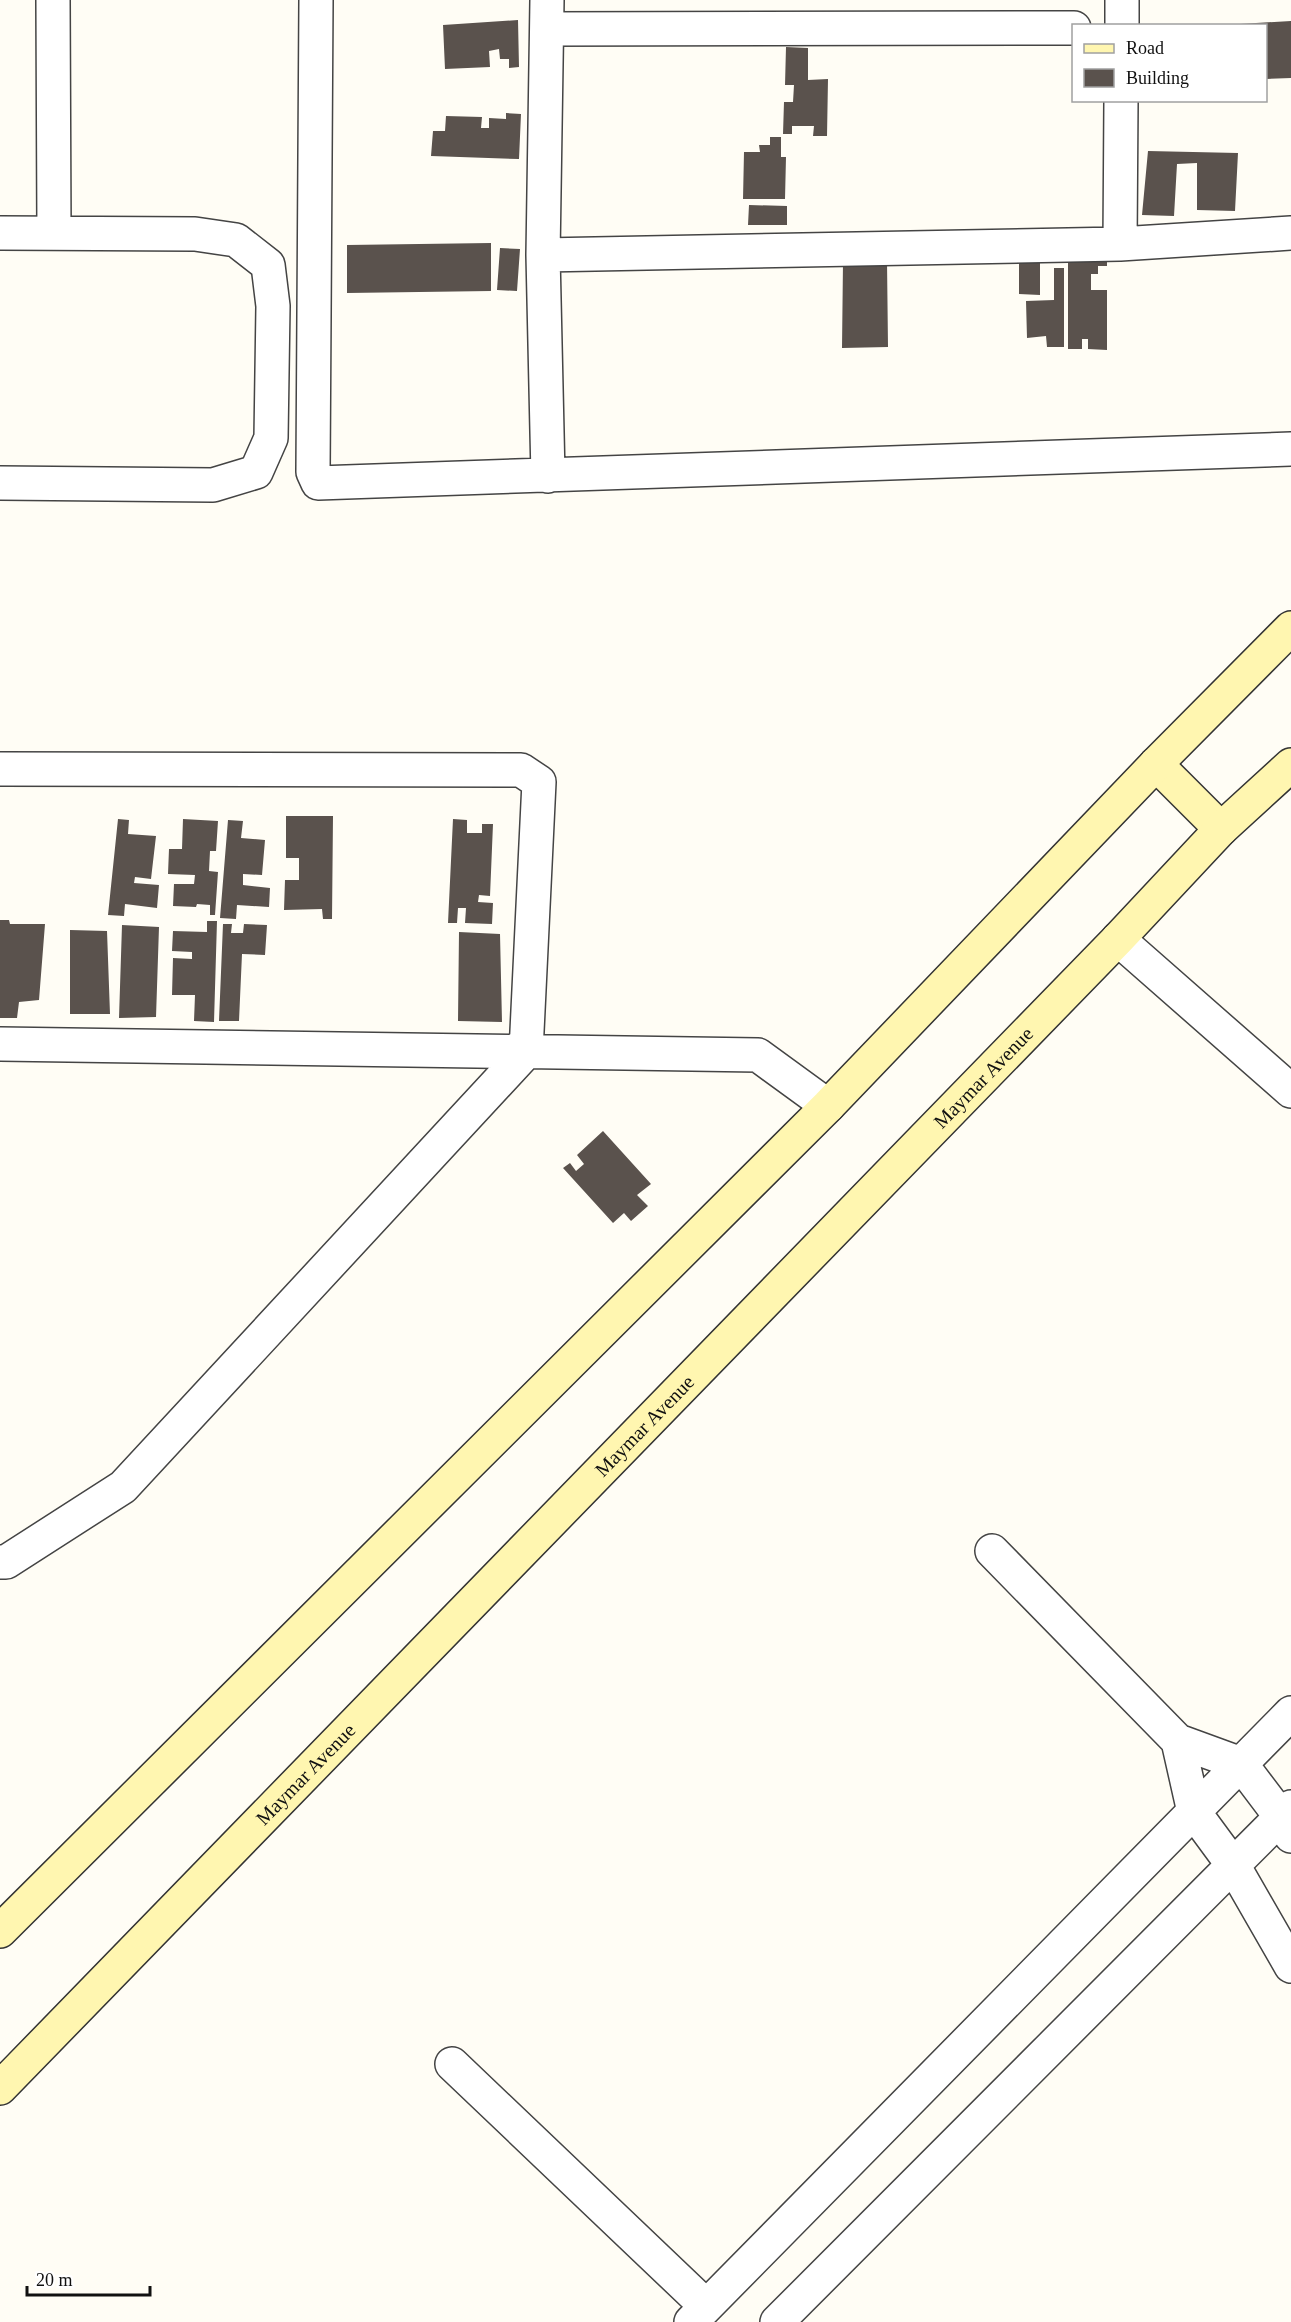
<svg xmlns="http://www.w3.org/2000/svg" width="1291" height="2322" viewBox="0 0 1291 2322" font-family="Georgia,serif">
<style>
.building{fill:#5a524d}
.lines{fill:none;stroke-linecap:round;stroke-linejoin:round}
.minor-casing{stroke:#444;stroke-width:36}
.tertiary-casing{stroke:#444;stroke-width:36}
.secondary-casing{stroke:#333;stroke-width:36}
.minor{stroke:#fff;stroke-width:33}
.tertiary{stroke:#fff;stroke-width:33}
.secondary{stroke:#fff6b0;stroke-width:33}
.labels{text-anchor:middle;stroke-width:6;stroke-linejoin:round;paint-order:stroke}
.street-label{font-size:20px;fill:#111;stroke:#fff}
</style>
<rect width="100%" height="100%" fill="#fffdf5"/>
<path class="building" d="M518,20L519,67L509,68V59H500L499,49L489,51L490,67L445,69L443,25Z
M1291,21V78L1266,79V26H1240V24Z
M786,47L808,48V80L828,79L827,136H813L814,126H792V134H783L784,102H793L794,85H785Z
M506,113L521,114L519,159L431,156L433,131H445L446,116L482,117L481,128H489V118L506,119Z
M770,137H781V157H786L785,199H743L744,152H760L759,145H770Z
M1148,151L1238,153L1235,211L1197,210V163L1177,164L1174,216L1142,215Z
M749,205L787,206V225H748Z
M491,243V291L347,293V245Z
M500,248L520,249L517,291L497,290Z
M1019,255H1040V295L1019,294Z
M1068,258H1107V266H1098V274H1091V290H1107V350L1088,349V339H1082V349H1068Z
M887,261L888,347L842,348L843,262Z
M1054,268H1064V347H1047L1046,336L1027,338L1026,301L1054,300Z
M286,816H333L332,919H323L322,909L284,910L285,880H299V858H286Z
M118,819L129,820L128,834L156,836L151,879L135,877L134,883L159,885L157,908L125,904L124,916L108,915Z
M183,819L218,821L216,851H210L209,871L218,872L215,915H210V905L197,904L196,907L173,906L174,884H194L195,875L168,874L169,849H182Z
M453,819L467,820V833H482V824H493L490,896L479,895L478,902L493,903L492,924L465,923L466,908H458L457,923H448Z
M228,820L243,821L241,838L265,840L262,875L243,874V885L270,888L269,907L237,905L236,919L220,918Z
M0,920H9L10,924H45L39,1000L19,1002L17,1018H0Z
M207,921H217L214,1022L194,1021L195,995H172L173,958L192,959V952L172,951L173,931L207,932Z
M223,924H232L231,933H243L244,924L267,925L265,955L242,954L239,1021H219Z
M122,925L159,927L156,1017L119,1018Z
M70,930L107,931L110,1014H70Z
M459,932L500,934L502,1022L458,1021Z
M603,1131L651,1184L637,1195L648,1206L631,1221L624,1213L613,1223L563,1168L570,1163L576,1171L584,1164L577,1155Z"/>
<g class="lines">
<defs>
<path id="minor" d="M53,0L54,233
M316,0L313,472L318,483L1291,449
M547,0L543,255L548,476
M1122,26V0
M548,29L1074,28
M0,233L195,234L236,240L268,265L273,306L271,438L256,472L213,485L0,483
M1120,244L1121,100
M543,255L1120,244L1291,233
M0,769L521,770L539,782L526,1052L123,1487L6,1562H0
M0,1044L758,1055L828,1106
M992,1551L1178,1741L1241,1764L1281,1817L1291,1836
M1178,1741L1194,1812L1233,1865L1291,1966
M452,2064L706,2306
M691,2322L1291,1713
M777,2322L1291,1807"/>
<path id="tertiary" d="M1118,939L1291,1091"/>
<g id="secondary">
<path d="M1156,764L1221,829"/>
<path d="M0,1931L828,1106L1156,764L1291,628"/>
<path id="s1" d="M0,2088L1118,939L1221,829L1291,765"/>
</g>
</defs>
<use href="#minor" class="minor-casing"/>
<use href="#tertiary" class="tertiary-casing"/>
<use href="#secondary" class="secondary-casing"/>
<use href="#minor" class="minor"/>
<use href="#tertiary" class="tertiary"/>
<use href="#secondary" class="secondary"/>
</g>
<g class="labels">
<g class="street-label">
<text dy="7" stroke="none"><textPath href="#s1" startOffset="1410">Maymar Avenue</textPath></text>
<text dy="7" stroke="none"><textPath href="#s1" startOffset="924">Maymar Avenue</textPath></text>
<text dy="7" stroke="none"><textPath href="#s1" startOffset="438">Maymar Avenue</textPath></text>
</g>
</g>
<rect x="1072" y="24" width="195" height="78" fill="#ffffff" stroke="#a0a0a0" stroke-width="1.5"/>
<rect x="1084" y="44" width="30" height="9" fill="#fff6b0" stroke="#a0a0a0" stroke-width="1.5"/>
<text x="1126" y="54" font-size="18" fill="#111111">Road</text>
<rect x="1084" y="69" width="30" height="18" fill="#5a524d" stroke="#a0a0a0" stroke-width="1.5"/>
<text x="1126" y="84" font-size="18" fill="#111111">Building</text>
<path d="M27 2286v9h123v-9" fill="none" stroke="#111111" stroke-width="3"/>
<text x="36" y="2286" font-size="18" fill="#111111" stroke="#ffffff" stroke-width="4.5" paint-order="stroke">20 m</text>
</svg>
